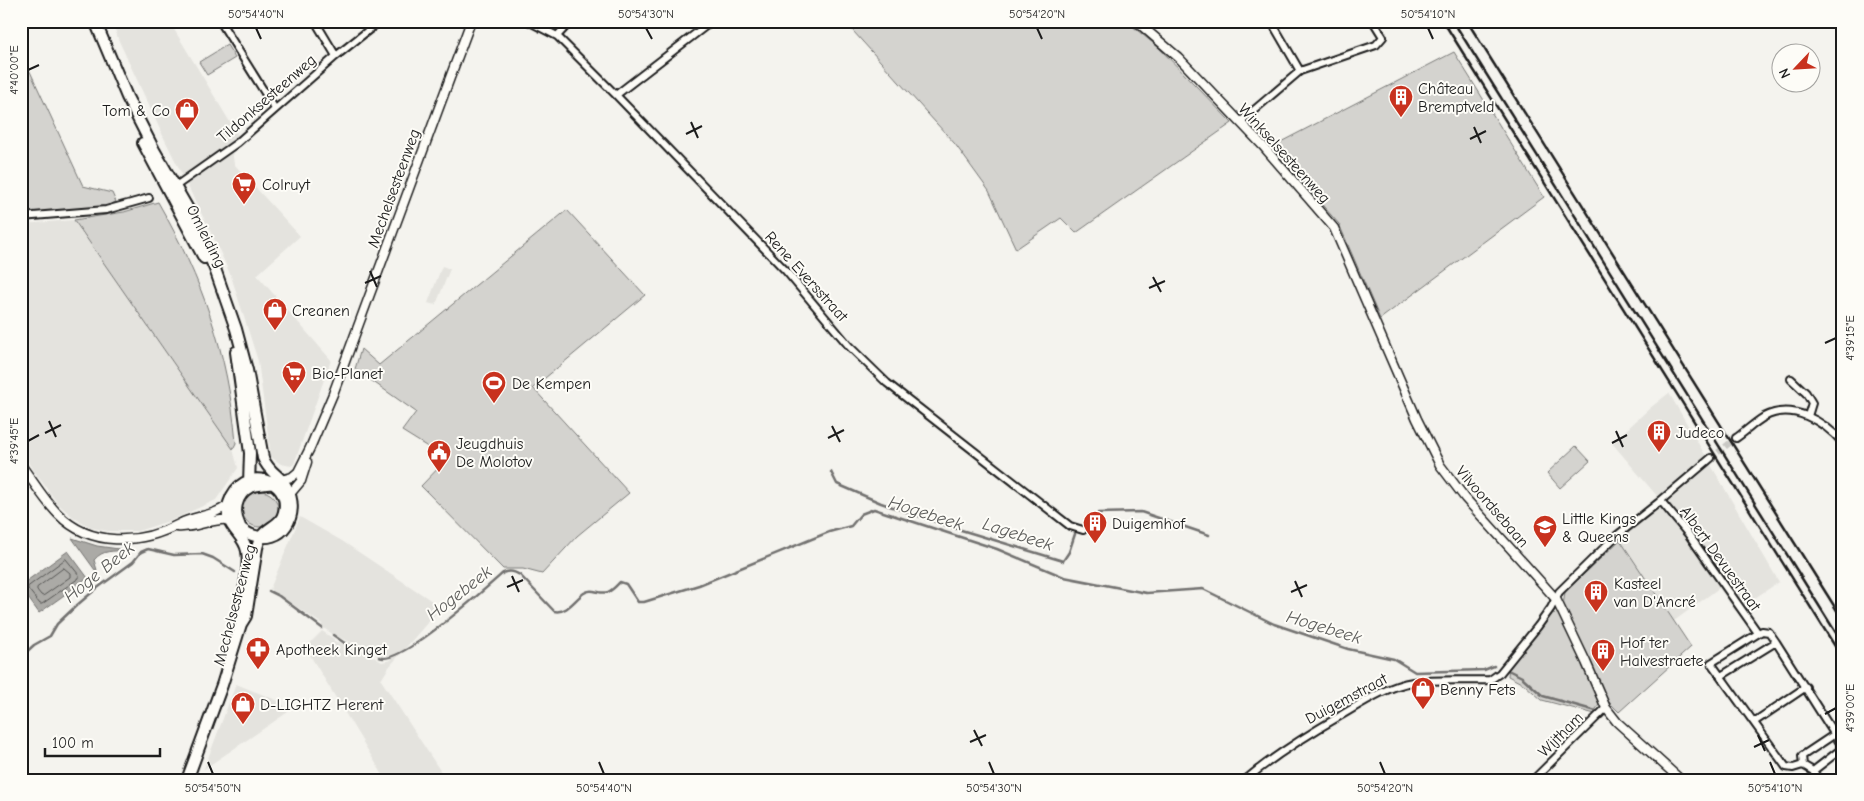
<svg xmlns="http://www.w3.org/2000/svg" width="1864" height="801" viewBox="0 0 1864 801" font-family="'Comic Neue',sans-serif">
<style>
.built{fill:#e4e3de}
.green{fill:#d4d3cf;stroke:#787876}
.water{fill:#abaaa6;stroke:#72716f}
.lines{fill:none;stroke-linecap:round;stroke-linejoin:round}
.shore{stroke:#555553;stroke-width:1}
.stream{stroke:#72716f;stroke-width:2.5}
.minor-tunnel{stroke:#c9c8c4;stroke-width:6;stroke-dasharray:6 3;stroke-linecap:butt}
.minor-casing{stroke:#1c1c1c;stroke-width:10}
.tertiary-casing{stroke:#1c1c1c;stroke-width:11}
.primary-casing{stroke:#1c1c1c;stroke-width:14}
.minor{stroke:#fdfcf7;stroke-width:6}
.tertiary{stroke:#fdfcf7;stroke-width:8}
.primary{stroke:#fdfcf7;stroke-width:10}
.rail{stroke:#1c1c1c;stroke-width:2.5}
.ticks{fill:none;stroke:#1c1c1c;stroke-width:2}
.labels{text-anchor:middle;stroke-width:4;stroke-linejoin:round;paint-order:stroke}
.poi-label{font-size:16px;fill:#1c1c1c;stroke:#fdfcf7;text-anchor:start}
.street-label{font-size:16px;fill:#1c1c1c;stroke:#fdfcf7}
.water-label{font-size:18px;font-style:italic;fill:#5c5c5a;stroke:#fdfcf7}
.neatline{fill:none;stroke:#1c1c1c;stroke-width:2}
.ticks-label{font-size:12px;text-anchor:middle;fill:#1c1c1c}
</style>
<rect width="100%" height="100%" fill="#f4f3ee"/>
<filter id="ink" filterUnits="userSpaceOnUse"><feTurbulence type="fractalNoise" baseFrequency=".02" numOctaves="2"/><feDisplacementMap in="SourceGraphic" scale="10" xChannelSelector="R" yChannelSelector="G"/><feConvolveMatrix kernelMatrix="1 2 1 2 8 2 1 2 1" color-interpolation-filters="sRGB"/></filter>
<g filter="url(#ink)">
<path class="built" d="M112,21H169L242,142L232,151L234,164L300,236L257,275L331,360L294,464L291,466L281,464L271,457L258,361L231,276L216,243L164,138L119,41Z
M74,220L233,449L238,468L216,500L172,520L138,531H108L92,528L73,517L58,504L21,453V224Z
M442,266L450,269L437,302L435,305L428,303Z
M1669,393L1779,582L1735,611L1719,588L1674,621L1620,540L1663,503L1612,443L1650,408Z
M300,517L342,541L441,607L389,667L381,680L441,772L431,780H386L308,652L311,642L322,631L334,639V641L360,649L382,662L391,660L393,655L379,657L365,645L352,643L334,635L322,627V624L270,589Z
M236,684L281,702L288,712L204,769Z"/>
<path class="green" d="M844,21H1126L1159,48L1232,123L1076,233L1061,218L1016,249L989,191L955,144Z
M227,45L235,58L207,75L199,62Z
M21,52L83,186L112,193L116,202L101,208L21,213Z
M1454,52L1544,197L1380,319L1339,224L1271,147Z
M158,202C203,281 228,352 236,443L233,449L74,220L124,212Z
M567,210L645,295L533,388L629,493L577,536L542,574L523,569H503L421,486L447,459L402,431L416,412L355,369L361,349L379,365Z
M1576,446L1590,461L1560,488L1547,473Z
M242 509a18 18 0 1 1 36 0a18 18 0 1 1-36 0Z
M1620,540L1691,647L1619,712L1608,701L1563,606L1565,592Z
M1552,613L1559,614L1582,660L1598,700L1599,705L1596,709L1595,714L1542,700L1525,685L1508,676L1509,666Z"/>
<path class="water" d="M72,538L97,546L126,550C113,552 103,549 94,560L97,570H95Z
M68,551L88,578L39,613L21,588V585Z"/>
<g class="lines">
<path class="shore" d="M66,559L79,575V578L42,604H40L28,589V587Z
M64,568L70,573V577L43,596L41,595L37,590V588Z"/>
<path class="stream" d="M831,472L837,484L881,503L948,526L1063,561L1069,552L1075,534
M1098,513L1141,512L1209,535
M269,591L279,596L322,628
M333,635L346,644L365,648L370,651
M21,657L34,645L50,636L57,624L76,606L96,589L133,562L141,552L148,549L174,555L202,554L213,558L235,572
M379,657C398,668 486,588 503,573C509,570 514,571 520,575L554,611C567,614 575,599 584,593C593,587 599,595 608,592C613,590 616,586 620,582L626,584L638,602H644L699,585L829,532L851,526L861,514L874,509L997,549L1064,577L1146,593L1203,589L1274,624L1348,649L1394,659L1415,672L1484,670L1494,666
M1510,671L1522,677L1543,696L1596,711"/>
<path class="minor-tunnel" d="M1711,458L1736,438"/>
<defs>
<path id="minor" d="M220,21L275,109
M315,21L336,56
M528,21L557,36L616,95L786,271L849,346L887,383L1070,526L1083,530
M1271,21L1300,71
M557,36L571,21
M616,95L712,21
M1240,122L1300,71L1376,45L1383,37L1373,21
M173,188L237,143L336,56L380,21
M21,217L106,210L149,198
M1791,379L1806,393L1812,403L1808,416
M1736,438C1745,432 1754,423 1764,417C1792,402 1824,421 1843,443
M1661,501L1689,535L1758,633
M1721,676L1776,642
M1754,722L1806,687
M1803,765L1802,756L1835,734
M1813,771L1840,750V743L1776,642L1769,632L1762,631L1711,663L1786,767L1793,768L1803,765L1813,771L1819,780
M1245,780C1275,755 1307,735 1340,716C1362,703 1387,686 1413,682C1438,679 1465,681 1490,680L1500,673L1538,626L1551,608L1559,592L1615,537L1658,503L1711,458
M1533,780L1606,708"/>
<path id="tertiary" d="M1136,21L1179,58L1263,146L1334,228L1417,419L1440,465L1465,498L1556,599L1586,662L1606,708L1617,722L1681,780
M21,465C33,481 44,500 58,514C90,547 140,545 179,524C195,515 213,517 228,505
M281,480L292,477L298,472L310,448L333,394L471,21
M290,494L301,481L307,462
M177,527C195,529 211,518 229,520"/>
<path id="primary" d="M95,21L127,97L154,150L188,209L215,269L236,329L247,370L263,458C269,473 281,476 287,488C301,514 283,546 252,535C243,532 238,524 229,520
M143,143L204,258
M236,352L250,453L249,484
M240,526C233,513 235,495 250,487C257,484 266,485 273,483
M187,780L222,685L241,624L246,616L257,548C258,544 259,540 261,537C268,526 281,526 284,512C292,479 242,463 229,503C222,527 244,532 247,551C251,573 239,600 241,624"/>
</defs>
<use href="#minor" class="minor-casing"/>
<use href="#tertiary" class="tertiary-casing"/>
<use href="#primary" class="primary-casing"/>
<use href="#minor" class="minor"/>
<use href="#tertiary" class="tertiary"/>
<use href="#primary" class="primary"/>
<path class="rail" d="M1443,21L1843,659
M1453,21L1843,644
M1467,21L1843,620"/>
</g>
</g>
<path class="ticks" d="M256,28L261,39M646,28L652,39M1037,28L1042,39M1428,28L1433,39M28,70L39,65M691,122L698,138M1474,127L1481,143M686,134L702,126M1470,139L1486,131M370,271L377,287M1153,277L1161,292M365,283L381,276M1149,288L1165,281M1825,343L1836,338M49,421L56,437M832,426L840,442M1616,431L1623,447M45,433L61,425M828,438L844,430M28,441L39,435M1612,443L1627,435M512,576L519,592M1295,581L1302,597M507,587L523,580M1291,592L1307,585M1825,714L1836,708M974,730L982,746M1758,735L1765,751M970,742L986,735M1754,747L1769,740M208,762L213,774M599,762L604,774M989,762L994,774M1380,762L1385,774M1770,762L1775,774"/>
<defs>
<symbol id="building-pin" viewBox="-11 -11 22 30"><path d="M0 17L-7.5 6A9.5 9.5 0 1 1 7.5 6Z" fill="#c8321e" stroke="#fdfcf7"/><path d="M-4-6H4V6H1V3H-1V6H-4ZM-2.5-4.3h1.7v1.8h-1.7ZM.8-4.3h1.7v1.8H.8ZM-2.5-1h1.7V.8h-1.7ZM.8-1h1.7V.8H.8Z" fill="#fff"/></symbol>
<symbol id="shop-pin" viewBox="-11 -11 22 30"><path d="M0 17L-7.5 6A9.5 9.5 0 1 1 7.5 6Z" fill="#c8321e" stroke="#fdfcf7"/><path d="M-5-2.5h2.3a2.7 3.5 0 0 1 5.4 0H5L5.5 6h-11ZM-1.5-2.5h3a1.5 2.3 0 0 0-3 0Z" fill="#fff"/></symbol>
<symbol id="supermarket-pin" viewBox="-11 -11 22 30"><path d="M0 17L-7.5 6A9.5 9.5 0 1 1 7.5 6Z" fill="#c8321e" stroke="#fdfcf7"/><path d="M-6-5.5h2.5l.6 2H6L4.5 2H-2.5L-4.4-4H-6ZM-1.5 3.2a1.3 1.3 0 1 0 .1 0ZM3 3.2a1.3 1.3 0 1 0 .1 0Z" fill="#fff"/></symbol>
<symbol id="stadium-pin" viewBox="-11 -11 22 30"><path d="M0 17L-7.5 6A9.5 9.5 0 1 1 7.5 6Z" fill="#c8321e" stroke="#fdfcf7"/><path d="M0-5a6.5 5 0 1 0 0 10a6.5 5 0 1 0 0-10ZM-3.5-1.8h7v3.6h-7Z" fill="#fff"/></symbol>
<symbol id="civic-pin" viewBox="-11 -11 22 30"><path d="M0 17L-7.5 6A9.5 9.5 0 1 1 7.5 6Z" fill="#c8321e" stroke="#fdfcf7"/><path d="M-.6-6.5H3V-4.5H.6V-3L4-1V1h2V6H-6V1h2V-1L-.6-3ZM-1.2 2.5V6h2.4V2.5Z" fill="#fff"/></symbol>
<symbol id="school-pin" viewBox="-11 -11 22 30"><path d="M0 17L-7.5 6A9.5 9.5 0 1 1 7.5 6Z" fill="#c8321e" stroke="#fdfcf7"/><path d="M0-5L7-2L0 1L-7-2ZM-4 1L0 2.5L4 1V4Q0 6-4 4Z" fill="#fff"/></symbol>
<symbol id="pharmacy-pin" viewBox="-11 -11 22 30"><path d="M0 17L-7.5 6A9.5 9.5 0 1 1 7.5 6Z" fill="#c8321e" stroke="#fdfcf7"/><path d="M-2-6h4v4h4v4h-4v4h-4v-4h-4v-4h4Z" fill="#fff"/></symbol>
</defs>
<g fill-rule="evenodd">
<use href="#building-pin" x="1387" y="83" width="28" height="38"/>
<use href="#shop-pin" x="173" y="96" width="28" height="38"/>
<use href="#supermarket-pin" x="230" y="170" width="28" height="38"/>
<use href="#shop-pin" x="261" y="296" width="28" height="38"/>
<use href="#supermarket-pin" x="280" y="359" width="28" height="38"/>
<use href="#stadium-pin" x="480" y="369" width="28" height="38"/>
<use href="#building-pin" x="1645" y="418" width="28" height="38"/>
<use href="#civic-pin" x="425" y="438" width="28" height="38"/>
<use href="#building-pin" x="1081" y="509" width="28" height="38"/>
<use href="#school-pin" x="1531" y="513" width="28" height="38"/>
<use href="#building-pin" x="1582" y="578" width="28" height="38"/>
<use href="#pharmacy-pin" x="244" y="635" width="28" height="38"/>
<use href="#building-pin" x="1589" y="637" width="28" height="38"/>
<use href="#shop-pin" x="1409" y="675" width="28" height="38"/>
<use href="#shop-pin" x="229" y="690" width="28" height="38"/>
</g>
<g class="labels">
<g class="poi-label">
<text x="1418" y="94">Château<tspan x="1418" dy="18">Bremptveld</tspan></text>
<text x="170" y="116" text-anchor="end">Tom &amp; Co</text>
<text x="262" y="190">Colruyt</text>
<text x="292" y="316">Creanen</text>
<text x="312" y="379">Bio-Planet</text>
<text x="512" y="389">De Kempen</text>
<text x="1676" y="438">Judeco</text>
<text x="456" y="449">Jeugdhuis<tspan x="456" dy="18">De Molotov</tspan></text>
<text x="1562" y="524">Little Kings<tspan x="1562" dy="18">&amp; Queens</tspan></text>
<text x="1112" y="529">Duigemhof</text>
<text x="1614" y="589">Kasteel<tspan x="1614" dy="18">van D'Ancré</tspan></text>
<text x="1620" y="648">Hof ter<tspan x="1620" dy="18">Halvestraete</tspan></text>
<text x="276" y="655">Apotheek Kinget</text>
<text x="1440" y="695">Benny Fets</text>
<text x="260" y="710">D-LIGHTZ Herent</text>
</g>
<g class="street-label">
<text transform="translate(266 98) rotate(-41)" y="6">Tildonksesteenweg</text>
<text transform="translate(1285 153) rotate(48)" y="6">Winkselsesteenweg</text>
<text transform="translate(393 188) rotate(-70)" y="6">Mechelsesteenweg</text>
<text transform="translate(207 236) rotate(63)" y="6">Omleiding</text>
<text transform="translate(807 276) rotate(48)" y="6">Rene Eversstraat</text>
<text transform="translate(1493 506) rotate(49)" y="6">Vilvoordsebaan</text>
<text transform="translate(1721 558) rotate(54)" y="6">Albert Devuestraat</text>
<text transform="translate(234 605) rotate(-75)" y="6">Mechelsesteenweg</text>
<text transform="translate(1346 698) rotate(-28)" y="6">Duigemstraat</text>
<text transform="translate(1560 734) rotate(-45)" y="6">Wijtham</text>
</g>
<g class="water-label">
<text transform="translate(926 513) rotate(18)" y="6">Hogebeek</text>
<text transform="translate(1018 534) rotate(18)" y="6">Lagebeek</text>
<text transform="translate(99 572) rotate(-39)" y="6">Hoge Beek</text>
<text transform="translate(459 593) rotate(-38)" y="6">Hogebeek</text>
<text transform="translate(1324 627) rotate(17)" y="6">Hogebeek</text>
</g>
</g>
<rect width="1864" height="801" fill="none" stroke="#fdfcf7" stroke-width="55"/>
<g transform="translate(1796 68) rotate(245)"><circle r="24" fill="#fdfcf7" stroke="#a3a29f"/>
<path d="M0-4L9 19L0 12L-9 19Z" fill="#c8321e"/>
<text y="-8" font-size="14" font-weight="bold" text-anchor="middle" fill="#1c1c1c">N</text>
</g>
<path d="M45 748v8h115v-8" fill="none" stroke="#1c1c1c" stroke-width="2.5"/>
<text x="52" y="748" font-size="15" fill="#1c1c1c" stroke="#fdfcf7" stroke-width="4" paint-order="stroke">100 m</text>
<rect x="28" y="28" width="1808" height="746" class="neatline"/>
<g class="ticks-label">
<text x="256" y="18">50°54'40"N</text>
<text x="646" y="18">50°54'30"N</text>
<text x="1037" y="18">50°54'20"N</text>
<text x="1428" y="18">50°54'10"N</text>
<text transform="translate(14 70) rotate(-90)" y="4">4°40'00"E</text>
<text transform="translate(1850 338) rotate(-90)" y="4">4°39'15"E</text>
<text transform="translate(14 441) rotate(-90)" y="4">4°39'45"E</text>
<text transform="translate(1850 708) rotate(-90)" y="4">4°39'00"E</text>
<text x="213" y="792">50°54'50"N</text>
<text x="604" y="792">50°54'40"N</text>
<text x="994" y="792">50°54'30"N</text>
<text x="1385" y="792">50°54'20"N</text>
<text x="1775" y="792">50°54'10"N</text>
</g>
</svg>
